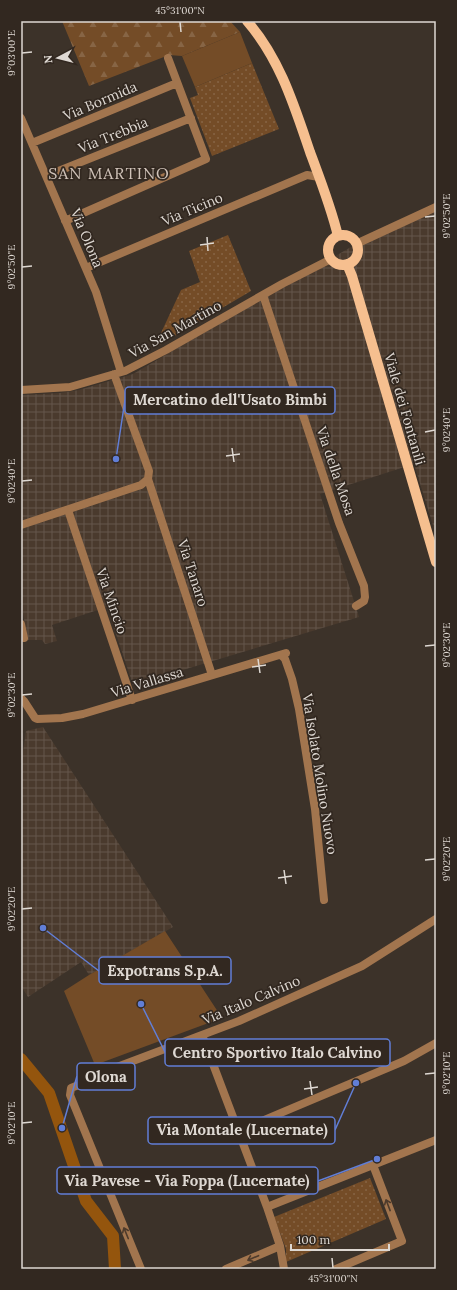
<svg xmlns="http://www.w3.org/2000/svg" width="457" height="1290" viewBox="0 0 457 1290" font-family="Lora,serif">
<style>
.industrial{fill:url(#industrial-grid)}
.forest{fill:url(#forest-firs)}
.park{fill:url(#park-dots)}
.garden{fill:#744c27}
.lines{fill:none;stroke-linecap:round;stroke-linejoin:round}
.river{stroke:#94550d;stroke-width:12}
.minor{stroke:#a2754e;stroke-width:8}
.major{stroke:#f6bf8f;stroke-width:10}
.oneway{stroke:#4e3b2c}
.ticks{fill:none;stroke:#ded8d2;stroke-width:1.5}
.labels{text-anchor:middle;stroke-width:3.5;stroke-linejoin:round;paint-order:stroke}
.street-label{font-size:14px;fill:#ded8d2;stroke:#322820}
.quarter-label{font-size:16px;letter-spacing:1px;fill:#d0c3b9;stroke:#322820}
.leader{fill:none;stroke:#617ed6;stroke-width:1.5}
.callout-dot{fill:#617ed6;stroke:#322820;stroke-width:1.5}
.callout{fill:#322820;stroke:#617ed6;stroke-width:1.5}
.callout-label{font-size:15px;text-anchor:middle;font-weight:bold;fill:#ded8d2}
.neatline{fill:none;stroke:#ded8d2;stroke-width:1.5}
.ticks-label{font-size:10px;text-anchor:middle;fill:#ded8d2}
</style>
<defs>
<pattern id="industrial-grid" width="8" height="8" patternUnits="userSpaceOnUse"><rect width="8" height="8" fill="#4a3a2d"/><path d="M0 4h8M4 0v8" fill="none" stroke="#64564b"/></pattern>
<pattern id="forest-firs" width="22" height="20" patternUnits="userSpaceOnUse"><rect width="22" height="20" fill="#744c27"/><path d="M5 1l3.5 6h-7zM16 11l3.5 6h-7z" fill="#876545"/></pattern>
<pattern id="park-dots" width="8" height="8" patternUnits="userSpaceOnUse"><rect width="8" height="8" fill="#744c27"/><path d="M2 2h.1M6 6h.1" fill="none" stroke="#876545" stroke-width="1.8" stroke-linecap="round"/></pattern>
</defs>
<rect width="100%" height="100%" fill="#3c3229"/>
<path class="industrial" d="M436,209V535L414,464L320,494L359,617L133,685L107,607L52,625L57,641L45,644L42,640H28L21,603V395L60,393L79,390L133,374L356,244Z
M43,727L173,927L89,975L81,962L28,997L21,986V765L26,731Z"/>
<path class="forest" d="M62,21H230L240,32L182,56L169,55L89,86Z"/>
<path class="park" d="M252,63L279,129L212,156L190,98L198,95L195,87Z
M228,235L251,291L154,348L181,290L200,282L189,251Z
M370,1178L386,1219L286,1262V1249L274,1217Z"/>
<path class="garden" d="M240,32L252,63L195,87L182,56Z
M165,931L222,1018L95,1065L64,991L89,975Z"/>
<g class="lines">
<path class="river" d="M21,1059L49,1093L86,1201L113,1236L115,1269"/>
<path class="minor" d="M21,118L96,292L121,372
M32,143L177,83
M46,176L191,118
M65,221L206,159L168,58
M356,244L436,207
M86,268L307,175L319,177
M263,295L339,523L364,586L365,597L364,601L356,606
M21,390L70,387L125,371L166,350L282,284L331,259
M148,479L212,675
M68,510L132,700
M21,525L141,485L148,479L149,471L114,374
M21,624L24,638
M281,655L285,659L292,679L299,709L315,809L324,900
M21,698L24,701L35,718L37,719L62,718L83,714L286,653
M202,1035L267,1207L280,1246L284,1269
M238,1131L404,1061L436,1043
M267,1207L436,1140
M141,1269L70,1095L71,1088L116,1070L117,1067L239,1021L362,966L436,919
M226,1269L280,1246
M336,1269L402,1241L373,1165"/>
<path class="major" d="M247,21C280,59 294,105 310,152C320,179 331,207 338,236
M328 250a15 15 0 1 1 30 0a15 15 0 1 1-30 0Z
M347,264L352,276L436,562"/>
</g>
<defs><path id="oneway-shaft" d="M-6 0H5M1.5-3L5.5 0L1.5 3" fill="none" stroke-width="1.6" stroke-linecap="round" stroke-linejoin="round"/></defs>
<g class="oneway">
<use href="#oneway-shaft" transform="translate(388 1205) rotate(-111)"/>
<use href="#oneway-shaft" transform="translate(126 1233) rotate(-112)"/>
<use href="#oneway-shaft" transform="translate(253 1258) rotate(157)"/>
</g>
<path class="ticks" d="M180,22L181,32M22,53L32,52M425,217L435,216M207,237L208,251M200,245L214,243M22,267L32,266M425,432L435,430M232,448L234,462M226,456L240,454M22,481L32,480M425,646L435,645M258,659L260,673M252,667L266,665M22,695L32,694M425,860L435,859M284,870L286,884M278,878L292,876M22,909L32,908M425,1074L435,1073M310,1081L312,1095M304,1089L318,1087M22,1123L32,1122M332,1258L333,1268"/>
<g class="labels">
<g class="street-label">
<text transform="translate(100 101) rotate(-23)" y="5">Via Bormida</text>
<text transform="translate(113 135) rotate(-22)" y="5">Via Trebbia</text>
<text transform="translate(192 209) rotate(-23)" y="5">Via Ticino</text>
<text transform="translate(87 238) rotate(67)" y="5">Via Olona</text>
<text transform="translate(175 329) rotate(-29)" y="5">Via San Martino</text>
<text transform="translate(405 409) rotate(74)" y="5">Viale dei Fontanili</text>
<text transform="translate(336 471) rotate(71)" y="5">Via della Mosa</text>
<text transform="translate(193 573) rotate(72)" y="5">Via Tanaro</text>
<text transform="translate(112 601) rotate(71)" y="5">Via Mincio</text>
<text transform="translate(147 682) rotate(-17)" y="5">Via Vallassa</text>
<text transform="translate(320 774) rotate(81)" y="5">Via Isolato Molino Nuovo</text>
<text transform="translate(251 1000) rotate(-23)" y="5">Via Italo Calvino</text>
</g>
<g class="quarter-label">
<text x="109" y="179">SAN MARTINO</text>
</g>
</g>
<path class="leader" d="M116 459L125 400M43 928L99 971M141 1004L165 1052M62 1128L77 1076M356 1083L335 1130M377 1159L318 1181"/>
<g class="callout-dot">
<circle cx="116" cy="459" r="4"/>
<circle cx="43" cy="928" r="4"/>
<circle cx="141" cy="1004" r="4"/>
<circle cx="62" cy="1128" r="4"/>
<circle cx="356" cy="1083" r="4"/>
<circle cx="377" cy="1159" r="4"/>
</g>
<g class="callout">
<rect x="125" y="387" width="210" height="27" rx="4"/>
<rect x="99" y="957" width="132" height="27" rx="4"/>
<rect x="165" y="1039" width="225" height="27" rx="4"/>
<rect x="77" y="1063" width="58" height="27" rx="4"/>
<rect x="148" y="1117" width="187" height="27" rx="4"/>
<rect x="57" y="1167" width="261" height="27" rx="4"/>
</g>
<g class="callout-label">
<text x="230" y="405">Mercatino dell'Usato Bimbi</text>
<text x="165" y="976">Expotrans S.p.A.</text>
<text x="277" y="1058">Centro Sportivo Italo Calvino</text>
<text x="106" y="1082">Olona</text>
<text x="242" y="1135">Via Montale (Lucernate)</text>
<text x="187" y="1186">Via Pavese - Via Foppa (Lucernate)</text>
</g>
<rect width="457" height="1290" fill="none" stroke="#322820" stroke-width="44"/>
<g transform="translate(58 58) rotate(263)" stroke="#322820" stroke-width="3" paint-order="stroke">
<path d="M0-3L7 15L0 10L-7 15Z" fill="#ded8d2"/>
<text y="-6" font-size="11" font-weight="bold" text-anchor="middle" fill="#ded8d2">N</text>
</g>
<path d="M291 1244v6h98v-6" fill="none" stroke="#ded8d2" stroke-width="2"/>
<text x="297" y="1244" font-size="12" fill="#ded8d2" stroke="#322820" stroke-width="3" paint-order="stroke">100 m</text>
<rect x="22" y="22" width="413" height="1246" class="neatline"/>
<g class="ticks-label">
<text x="180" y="14">45°31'00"N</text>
<text transform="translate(11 53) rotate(-90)" y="4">9°03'00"E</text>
<text transform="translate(446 216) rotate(-90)" y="4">9°02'50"E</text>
<text transform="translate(11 267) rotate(-90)" y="4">9°02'50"E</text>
<text transform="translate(446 430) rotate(-90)" y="4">9°02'40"E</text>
<text transform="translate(11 481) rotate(-90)" y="4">9°02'40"E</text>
<text transform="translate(446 645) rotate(-90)" y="4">9°02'30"E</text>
<text transform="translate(11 695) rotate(-90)" y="4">9°02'30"E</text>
<text transform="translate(446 859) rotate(-90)" y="4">9°02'20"E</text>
<text transform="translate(11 909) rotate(-90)" y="4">9°02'20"E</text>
<text transform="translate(446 1073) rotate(-90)" y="4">9°02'10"E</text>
<text transform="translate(11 1123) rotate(-90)" y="4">9°02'10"E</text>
<text x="333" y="1282">45°31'00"N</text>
</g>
</svg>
